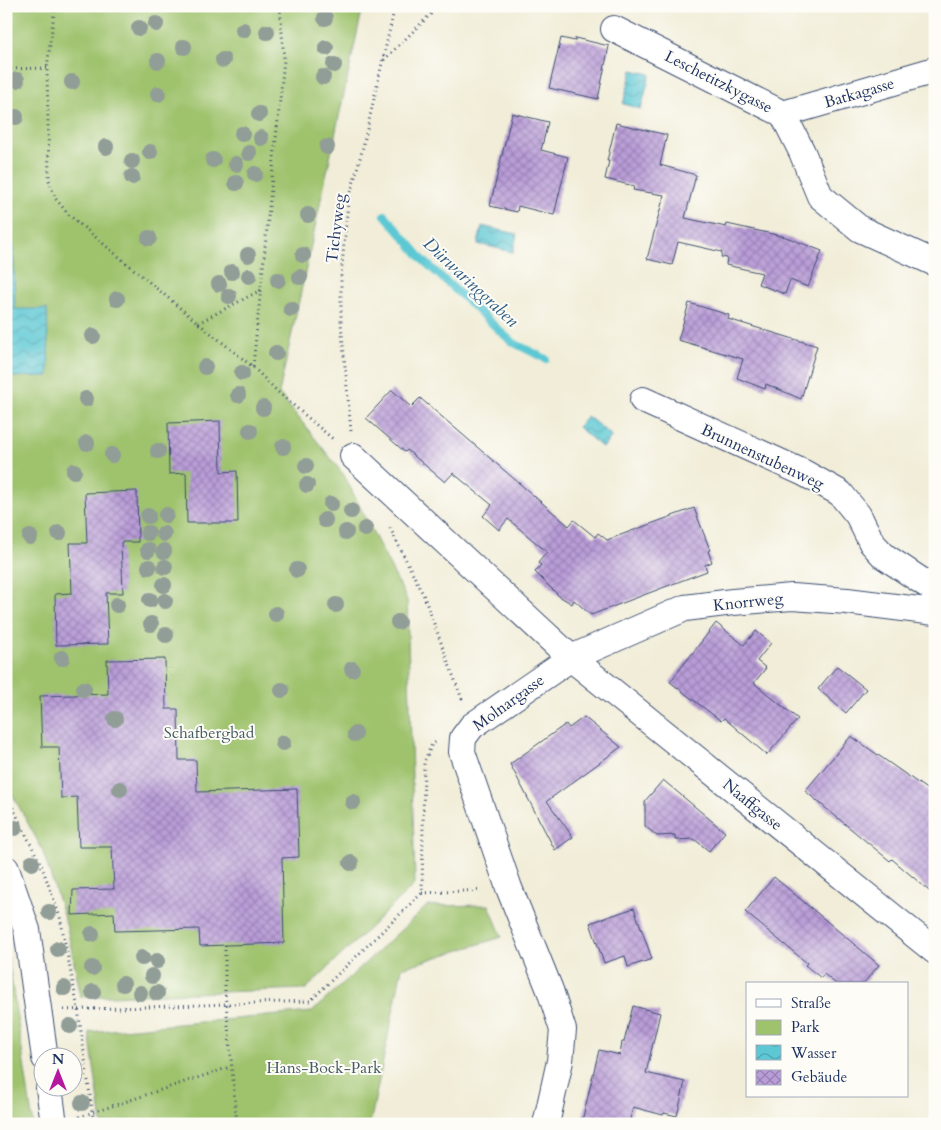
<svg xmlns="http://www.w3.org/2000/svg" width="941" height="1130" viewBox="0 0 941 1130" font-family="Cardo,serif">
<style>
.green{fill:#9fc36d;stroke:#5d7966}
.water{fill:url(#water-waves);stroke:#3c7c99}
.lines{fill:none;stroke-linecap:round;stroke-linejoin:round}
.stream{stroke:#5cc8d4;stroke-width:8}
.building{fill:url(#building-cross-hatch)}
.minor-casing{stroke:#3b4c70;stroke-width:28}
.path{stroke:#3b4c70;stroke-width:3;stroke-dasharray:1 4;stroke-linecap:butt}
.minor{stroke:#fff;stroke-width:26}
.tree{fill:#919d97}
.labels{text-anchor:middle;stroke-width:4;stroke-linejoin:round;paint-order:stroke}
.street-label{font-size:16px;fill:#1b2f5e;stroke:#fdfcf7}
.park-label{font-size:16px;fill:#435b62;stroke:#fdfcf7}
.water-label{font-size:18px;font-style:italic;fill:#2e5d81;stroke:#fdfcf7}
</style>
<defs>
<pattern id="water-waves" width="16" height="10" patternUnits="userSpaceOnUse" patternTransform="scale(1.25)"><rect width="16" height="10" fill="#5cc8d4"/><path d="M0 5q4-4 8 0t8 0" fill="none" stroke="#4ba3af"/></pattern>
<pattern id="building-cross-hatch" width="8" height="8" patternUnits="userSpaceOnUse" patternTransform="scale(1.25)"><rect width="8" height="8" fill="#ba9dd8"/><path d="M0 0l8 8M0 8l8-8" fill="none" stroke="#9680b2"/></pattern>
</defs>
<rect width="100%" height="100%" fill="#fdfcf7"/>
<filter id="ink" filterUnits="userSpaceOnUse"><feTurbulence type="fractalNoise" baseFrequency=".02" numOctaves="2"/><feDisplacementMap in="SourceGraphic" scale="10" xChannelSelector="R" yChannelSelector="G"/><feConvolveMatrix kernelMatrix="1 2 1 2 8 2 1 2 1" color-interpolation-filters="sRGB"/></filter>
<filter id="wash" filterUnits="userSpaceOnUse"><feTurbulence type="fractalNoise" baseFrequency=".0096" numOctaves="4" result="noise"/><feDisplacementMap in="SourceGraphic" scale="20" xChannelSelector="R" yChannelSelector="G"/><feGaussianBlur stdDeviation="1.12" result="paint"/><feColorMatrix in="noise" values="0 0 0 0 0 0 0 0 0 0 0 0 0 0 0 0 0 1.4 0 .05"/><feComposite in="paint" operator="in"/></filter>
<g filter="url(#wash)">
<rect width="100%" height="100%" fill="#f1edd8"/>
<path class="green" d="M6,6H363L279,393L344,475L407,600L415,884L306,989L81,997L67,927L42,849L6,783Z
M489,905L502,937L402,968L370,1124H102L89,1032L312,1012L427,906Z
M6,950L8,957L33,1124H6Z"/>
<path class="water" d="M632,70L650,74L641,109L623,104Z
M482,226L517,234L513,252L478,244Z
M6,239H13L15,309H47L49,376L6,377Z
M587,416L612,436L603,448L578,427Z"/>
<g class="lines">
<path class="stream" d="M385,215L424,261L512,342L546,359"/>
</g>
<g id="blocks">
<path class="building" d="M561,38L575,41V38L609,46L598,99L549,88Z
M512,113L548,122L541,150L568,157L554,215L518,206L517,212L490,206Z
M616,123L667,135L660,165L696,175L685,218L726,227L727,224L786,237L822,251L808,287L790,280L785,294L758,284L762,273L726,265L727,258L721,257L722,252L678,242L672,265L647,259L664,195L633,190L634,186L605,179L609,161H607Z
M689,303L729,315L728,319L817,346L801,399L766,384L765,389L737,378L743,359L678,340Z
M392,390L411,407L420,398L569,526L574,520L595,537L598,533L607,540L694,508L710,550L708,551L712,562L705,565L707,571L591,615L574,600L572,604L559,596L535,572L541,565L538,563L547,552L508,519L499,530L483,516L492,505L453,473L445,482L407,450L405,452L366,418Z
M220,421L221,472L237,471L238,523H187L186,473L169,474L168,423Z
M137,491L138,542H121L123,593H106L108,644L56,645L55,594L72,593L70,543H87L85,493Z
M716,623L744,645L756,631L771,643L757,661L766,668L754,683L798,719L767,755L724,718L721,721L670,682Z
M165,659L166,709H178L179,760H196L197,792L297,789L299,857L282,858L284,943L200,946L199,929L115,931L114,913L72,915L73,890L114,889L112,847H79L77,797L61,798L59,747H42L40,696L108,694L107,660Z
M837,666L866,689L846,713L818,689Z
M584,717L621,747L547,801L573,837L555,850L510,764L566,724L569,728Z
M851,736L935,795V896L892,859L890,861L805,791Z
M663,780L725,832L709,851L694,839L675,840V835L657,836L645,826V801Z
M774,877L879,965L863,984H836L824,974L821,978L805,965L807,963L745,912Z
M634,908L652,959L628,967L625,956L604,963L590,923Z
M633,1006L660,1013L646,1073L685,1082L677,1116L664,1113L663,1115L633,1107L629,1124H596L582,1121L599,1050L620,1055L622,1042H624Z"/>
</g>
</g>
<g filter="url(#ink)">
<use href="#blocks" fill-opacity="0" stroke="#3b4c70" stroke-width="1"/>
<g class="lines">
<defs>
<path id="minor" d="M614,29L783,114L802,152L820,196L860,229L935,263
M783,114L935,70
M643,400L804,473L840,493L858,515L872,543L884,556L935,590
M353,456L571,658L935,951
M6,869L27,930L45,1058
M49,1088L54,1124
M546,1124L560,1061L563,1030L550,990L509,888L462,752L463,738L472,726L571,658L685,608L733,602L792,597L847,601L935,612"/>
</defs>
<use href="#minor" class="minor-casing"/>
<path class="path" d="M56,6L54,13L47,68L49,180L55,198L69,215L198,323L253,367L279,393L334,440
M384,60L439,6
M6,69L47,68
M198,323L261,290
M253,366L284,60L280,6
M351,431L341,323V276L348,203L363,147L395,6
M390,528L423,594L463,702
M6,794L42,867L60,917L78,1009L94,1124
M422,893L481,890
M225,945V992L237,1124
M64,1010L310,1001L422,893L424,762L432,744L437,742
M79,1117L230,1067"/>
<use href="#minor" class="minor"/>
</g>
<g class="tree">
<circle cx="325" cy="18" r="8"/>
<circle cx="156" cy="24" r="8"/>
<circle cx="139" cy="28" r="8"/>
<circle cx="243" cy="30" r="8"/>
<circle cx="267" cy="32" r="8"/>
<circle cx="184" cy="47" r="8"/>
<circle cx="326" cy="48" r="8"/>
<circle cx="223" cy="60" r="8"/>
<circle cx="158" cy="61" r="8"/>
<circle cx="334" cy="65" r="8"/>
<circle cx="323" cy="77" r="8"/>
<circle cx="17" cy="80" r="8"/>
<circle cx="72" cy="82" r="8"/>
<circle cx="158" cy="94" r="8"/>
<circle cx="259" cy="114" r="8"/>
<circle cx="16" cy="117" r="8"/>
<circle cx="242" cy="134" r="8"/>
<circle cx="261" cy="138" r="8"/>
<circle cx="106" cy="147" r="8"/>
<circle cx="327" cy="147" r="8"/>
<circle cx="150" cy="152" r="8"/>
<circle cx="249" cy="153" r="8"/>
<circle cx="213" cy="160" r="8"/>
<circle cx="132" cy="161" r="8"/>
<circle cx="236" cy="164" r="8"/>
<circle cx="255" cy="174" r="8"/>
<circle cx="132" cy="177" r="8"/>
<circle cx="236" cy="183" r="8"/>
<circle cx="308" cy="215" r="8"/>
<circle cx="149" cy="238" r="8"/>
<circle cx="248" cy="255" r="8"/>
<circle cx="303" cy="255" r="8"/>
<circle cx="232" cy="272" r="8"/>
<circle cx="249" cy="276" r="8"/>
<circle cx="300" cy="277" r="8"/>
<circle cx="278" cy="280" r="8"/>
<circle cx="219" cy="284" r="8"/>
<circle cx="229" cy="296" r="8"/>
<circle cx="117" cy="299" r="8"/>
<circle cx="291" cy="309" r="8"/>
<circle cx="93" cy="336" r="8"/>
<circle cx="276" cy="353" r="8"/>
<circle cx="205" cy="367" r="8"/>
<circle cx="242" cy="373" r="8"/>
<circle cx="238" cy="395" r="8"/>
<circle cx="86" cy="399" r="8"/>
<circle cx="263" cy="408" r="8"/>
<circle cx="250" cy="431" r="8"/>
<circle cx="87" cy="443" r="8"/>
<circle cx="283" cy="447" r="8"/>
<circle cx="158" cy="451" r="8"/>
<circle cx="112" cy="455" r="8"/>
<circle cx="306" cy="466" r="8"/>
<circle cx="74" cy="471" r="8"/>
<circle cx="307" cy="485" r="8"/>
<circle cx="331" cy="504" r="8"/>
<circle cx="351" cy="511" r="8"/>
<circle cx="166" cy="515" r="8"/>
<circle cx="148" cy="516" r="8"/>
<circle cx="325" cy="520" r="8"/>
<circle cx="365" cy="529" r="8"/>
<circle cx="346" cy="532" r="8"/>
<circle cx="59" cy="533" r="8"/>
<circle cx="148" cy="533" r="8"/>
<circle cx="164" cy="534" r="8"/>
<circle cx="30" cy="537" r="8"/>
<circle cx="148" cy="550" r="8"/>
<circle cx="164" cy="551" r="8"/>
<circle cx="149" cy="567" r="8"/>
<circle cx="165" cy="567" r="8"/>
<circle cx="297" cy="570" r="8"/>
<circle cx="164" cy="585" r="8"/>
<circle cx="150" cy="600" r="8"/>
<circle cx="165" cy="601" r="8"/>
<circle cx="117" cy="605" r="8"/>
<circle cx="336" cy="605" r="8"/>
<circle cx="276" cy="614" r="8"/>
<circle cx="398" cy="622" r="8"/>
<circle cx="151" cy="624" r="8"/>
<circle cx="166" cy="635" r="8"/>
<circle cx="62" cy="658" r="8"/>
<circle cx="352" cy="669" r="8"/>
<circle cx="84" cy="689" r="8"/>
<circle cx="282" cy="690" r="8"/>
<circle cx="115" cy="719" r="8"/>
<circle cx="355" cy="734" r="8"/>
<circle cx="283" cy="743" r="8"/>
<circle cx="120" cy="789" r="8"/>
<circle cx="353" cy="802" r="8"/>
<circle cx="15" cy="828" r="8"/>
<circle cx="32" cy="863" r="8"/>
<circle cx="351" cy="863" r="8"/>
<circle cx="49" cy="912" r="8"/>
<circle cx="92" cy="934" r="8"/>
<circle cx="58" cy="949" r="8"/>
<circle cx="142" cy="958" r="8"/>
<circle cx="157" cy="961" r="8"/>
<circle cx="92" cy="968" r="8"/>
<circle cx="152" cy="976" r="8"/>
<circle cx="123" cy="984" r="8"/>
<circle cx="64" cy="988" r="8"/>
<circle cx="93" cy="992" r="8"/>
<circle cx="140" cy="993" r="8"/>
<circle cx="157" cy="993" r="8"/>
<circle cx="70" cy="1026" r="8"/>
<circle cx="82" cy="1103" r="8"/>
</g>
</g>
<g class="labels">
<g class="street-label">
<text transform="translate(719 81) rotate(27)" y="6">Leschetitzkygasse</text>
<text transform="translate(859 92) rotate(-16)" y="6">Batkagasse</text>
<text transform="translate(335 228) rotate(-83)" y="6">Tichyweg</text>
<text transform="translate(763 456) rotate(25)" y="6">Brunnenstubenweg</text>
<text transform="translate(748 601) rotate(-6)" y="6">Knorrweg</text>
<text transform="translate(508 702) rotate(-36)" y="6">Molnargasse</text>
<text transform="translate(753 804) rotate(39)" y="6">Naaffgasse</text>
</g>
<g class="park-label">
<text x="209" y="738">Schafbergbad</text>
<text x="324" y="1073">Hans-Bock-Park</text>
</g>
<g class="water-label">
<text transform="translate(471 282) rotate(43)" y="6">Dürwaringgraben</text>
</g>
</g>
<rect width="941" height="1130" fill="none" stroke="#fdfcf7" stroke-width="25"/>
<rect x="746" y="982" width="162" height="115" fill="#fdfcf7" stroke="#a3aaba"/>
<rect x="756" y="999" width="25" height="8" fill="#ffffff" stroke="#a3aaba"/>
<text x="791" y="1008" font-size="15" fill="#1b2f5e">Straße</text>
<rect x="756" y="1020" width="25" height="15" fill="#9fc36d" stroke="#a3aaba"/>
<text x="791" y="1032" font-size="15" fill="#1b2f5e">Park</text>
<rect x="756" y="1045" width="25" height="15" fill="url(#water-waves)" stroke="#a3aaba"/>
<text x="791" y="1058" font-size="15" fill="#1b2f5e">Wasser</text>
<rect x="756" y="1070" width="25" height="15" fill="url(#building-cross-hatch)" stroke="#a3aaba"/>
<text x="791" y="1082" font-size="15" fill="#1b2f5e">Gebäude</text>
<g transform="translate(58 1072)"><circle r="24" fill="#fdfcf7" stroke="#a3aaba"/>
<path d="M0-4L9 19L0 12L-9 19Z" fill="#b5179e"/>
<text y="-8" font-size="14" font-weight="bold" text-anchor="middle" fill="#1b2f5e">N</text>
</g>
</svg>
